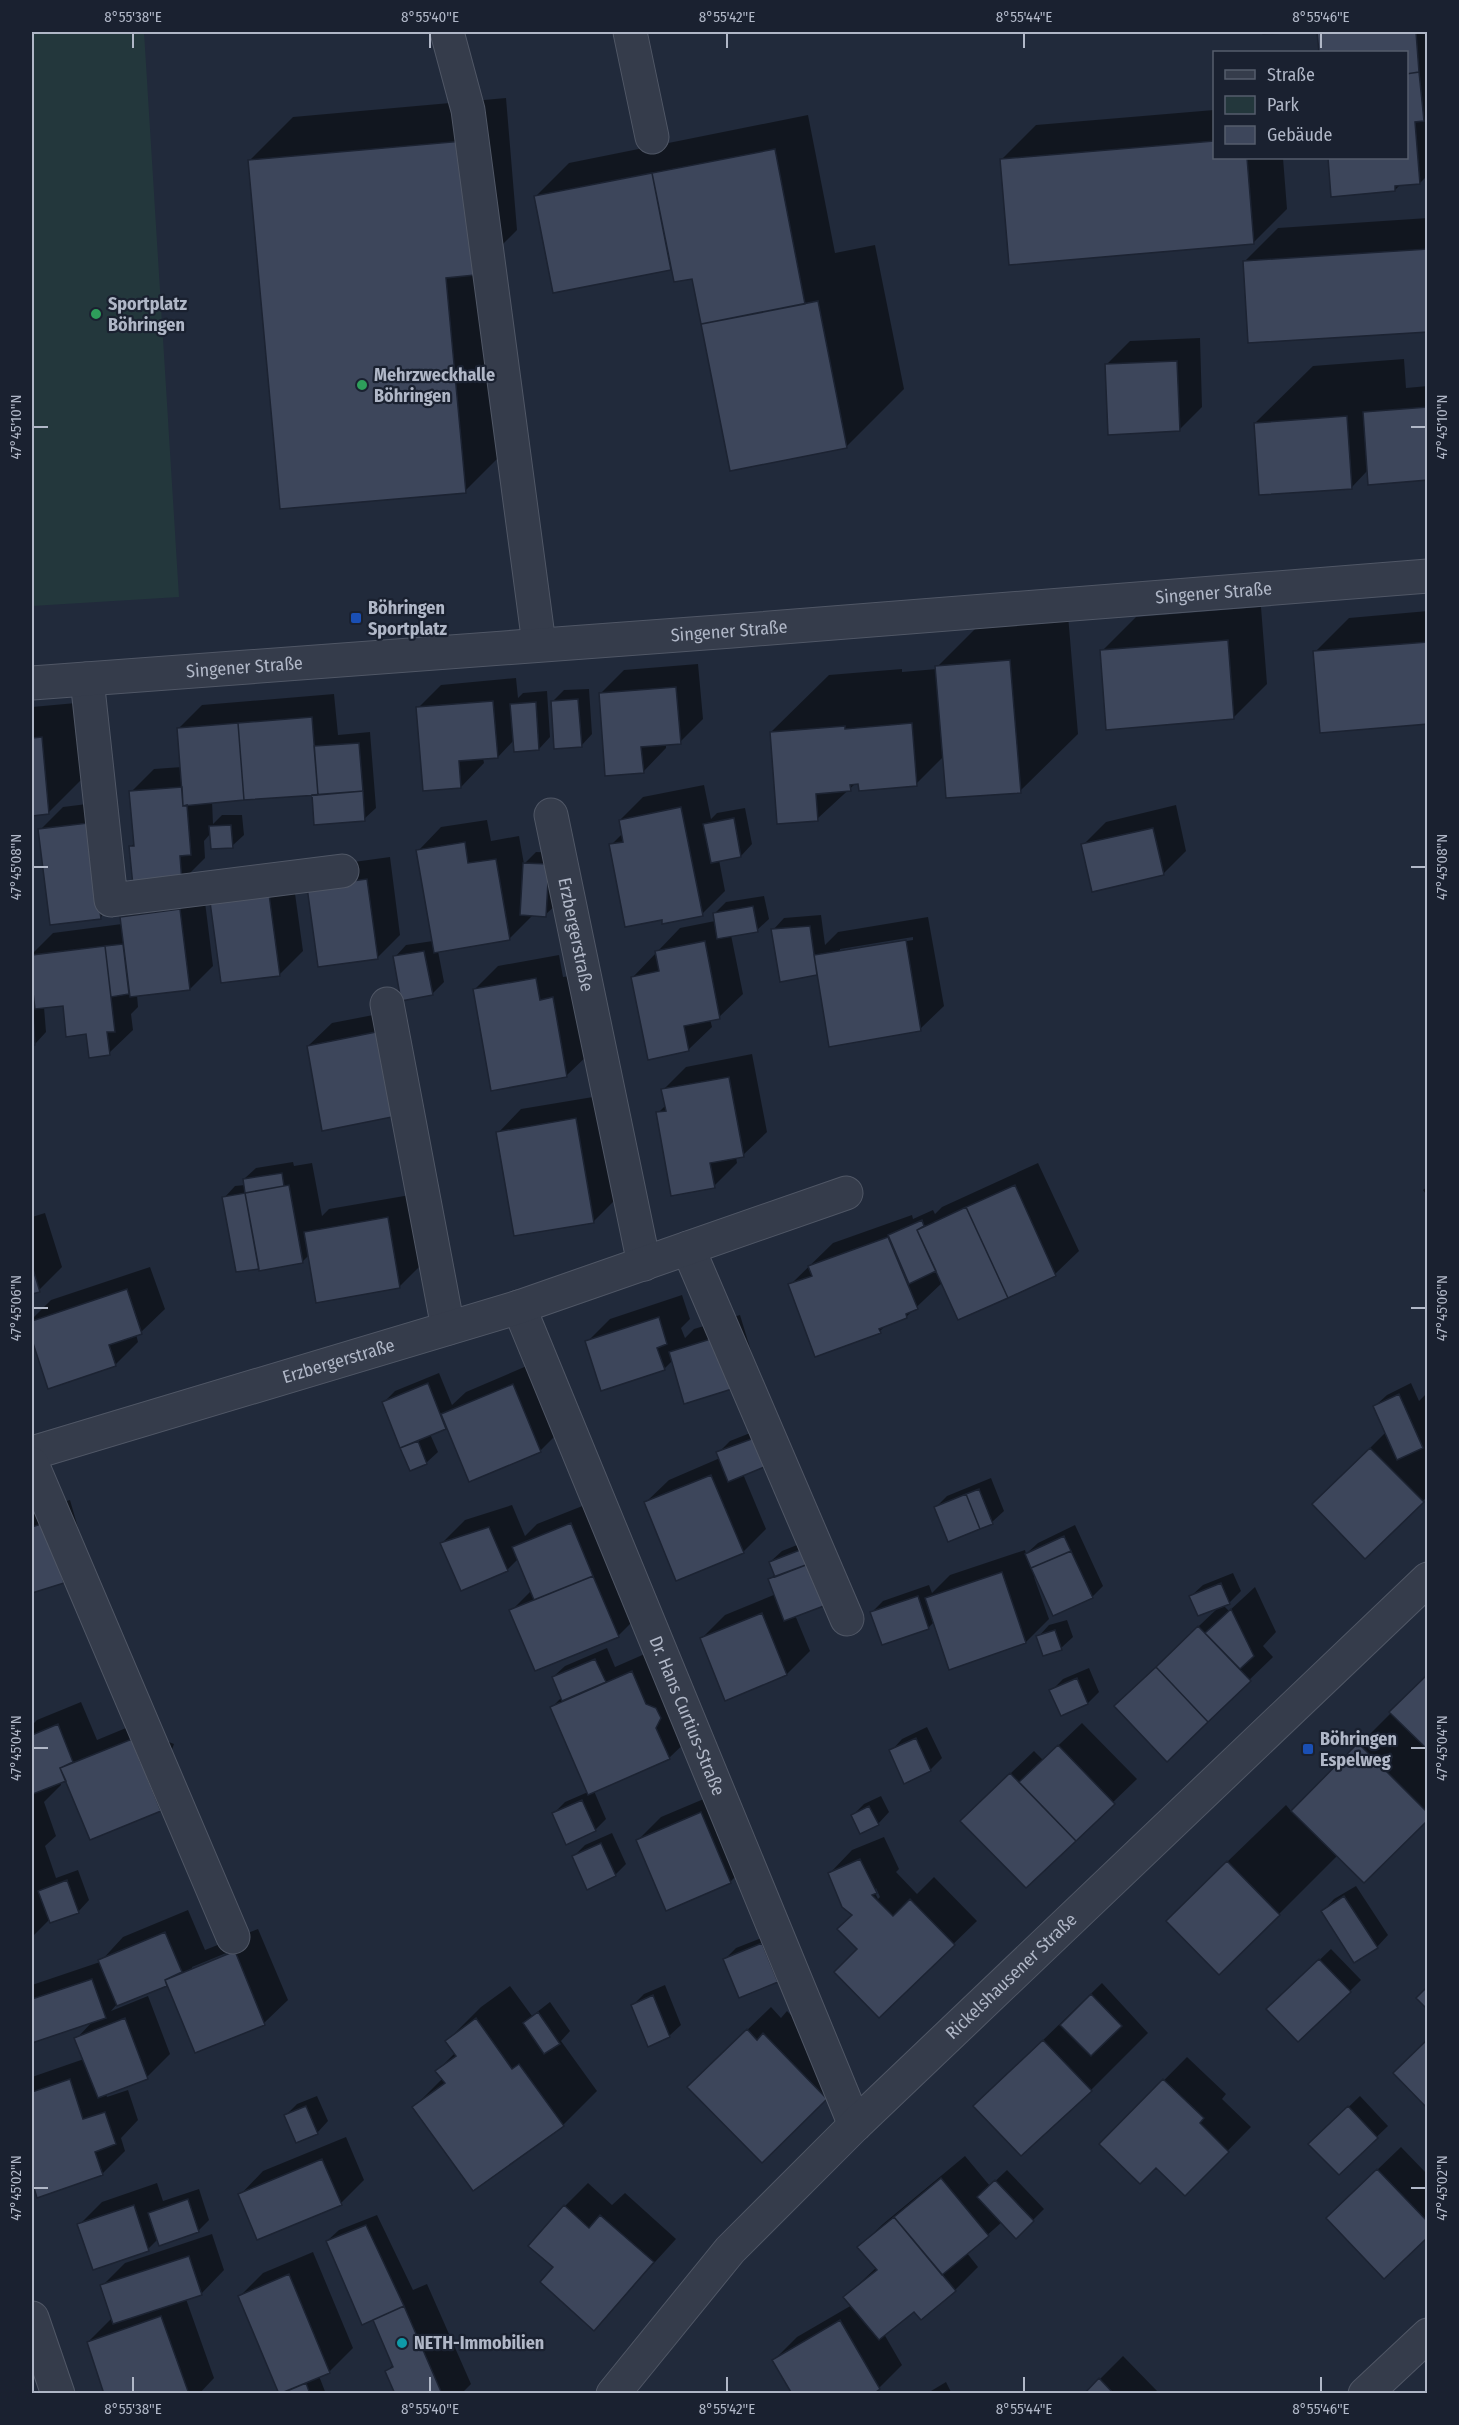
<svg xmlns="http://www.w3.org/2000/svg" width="1459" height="2425" viewBox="0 0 1459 2425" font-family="'Fira Sans Condensed',sans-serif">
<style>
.green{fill:#23373c}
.shadow{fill:#0007;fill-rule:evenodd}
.building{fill:#3d465b;stroke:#1c2332;stroke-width:1.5}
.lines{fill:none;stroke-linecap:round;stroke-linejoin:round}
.minor-casing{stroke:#505766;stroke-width:35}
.minor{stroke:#353c4b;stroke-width:33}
.ticks{fill:none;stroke:#b0b7c7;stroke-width:2}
.leisure-dot{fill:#2e9e5b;stroke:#1a2130;stroke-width:2}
.transit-dot{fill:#1a4fb4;stroke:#1a2130;stroke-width:2}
.culture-dot{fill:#0f9aa8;stroke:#1a2130;stroke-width:2}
.labels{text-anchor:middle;stroke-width:4.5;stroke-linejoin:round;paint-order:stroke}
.poi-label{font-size:18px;font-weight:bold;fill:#b0b7c7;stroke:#1a2130;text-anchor:start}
.street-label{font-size:18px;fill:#b0b7c7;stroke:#1a2130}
.neatline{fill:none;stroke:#b0b7c7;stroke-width:2}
.ticks-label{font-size:15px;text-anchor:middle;fill:#b0b7c7}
</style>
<rect width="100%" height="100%" fill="#212a3b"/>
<path class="green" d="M32,32H144L179,597L32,606Z"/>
<path class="shadow" d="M1319,32H1428V175L1420,183L1401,184L1395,190L1332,195L1329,158H1406V52H1321Z
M506,98L517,230L491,256L508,448L465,491L250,160L293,117Z
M1214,110V158H1283L1287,209L1253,243L1002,159L1036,125Z
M808,115L835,253L875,245L904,389L846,447L693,278L672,268L554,291L535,197L569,163Z
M1428,218V331L1244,262L1278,228Z
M1200,338L1202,407L1179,430L1106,365L1130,341Z
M1404,359L1406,388L1428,386V479L1368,470L1352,487L1255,423L1313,366Z
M1067,603L1078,734L1020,791L944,756L916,784L856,783L817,819L771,732L829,675L902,669V672L937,669V667L995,609Z
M1261,607L1267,684L1233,718L1102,651L1136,617Z
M1428,611V723L1315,652L1349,618Z
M698,664L703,719L680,742L666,743V748L643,772L600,694L624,670Z
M516,678L518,698L523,693L547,691L550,737L539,749L514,740L498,757L483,758L484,763L461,787L418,708L441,685Z
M589,689L592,734L581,746L552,702L564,690Z
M334,694L338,735L370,732L376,808L364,819L314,793L212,801L213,824L222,815H242L244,835L232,846L211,833L204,841L205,858L182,881L131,847L135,842L131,792L154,769L182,767L178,729L202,705Z
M76,703L82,779L48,813L32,814V707Z
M704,785L711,819L717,813L745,808L752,844L741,856L719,860L725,891L702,914L611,845L623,833L620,820L643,797Z
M111,801L123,894L100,918L40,830L63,807Z
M1176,805L1186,851L1163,874L1083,845L1106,822Z
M487,820L491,841L519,836L524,864L536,852L560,853L557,904L545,915L532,916L509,939L438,951L444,982L432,994L395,957L406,945L433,941L418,851L441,827Z
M390,857L400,935L377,958L332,865Z
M292,872L303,951L279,975L212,902Z
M203,886L213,966L190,989L137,995L138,1007L131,1014L133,1030L109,1053L87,1032L64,1004L44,1007L46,1032L35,1044H32V989L34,988L32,954L53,933L122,924L121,917L145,894Z
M764,896L769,919L757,930L731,935L743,994L719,1017L710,1019L712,1027L688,1050L633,977L680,928L715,921L714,914L726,902Z
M821,915L825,945L838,932L928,917L944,1006L920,1029L818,972L816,974L773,930L784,918ZM913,937V940L840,952V949Z
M559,955L563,977L576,975L590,1053L566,1076L475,989L498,966Z
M399,1010L414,1092L308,1046L332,1023Z
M752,1054L767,1132L743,1155L736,1157L737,1163L714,1186L658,1113L666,1105L663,1090L686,1067Z
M599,1096L617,1198L594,1221L515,1234L498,1133L521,1109Z
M293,1162L294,1166L312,1163L322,1216L329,1209L410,1195L423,1263L400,1286L309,1255L302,1262L224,1198L235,1186L245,1185L244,1179L256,1168Z
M1038,1163L1079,1251L1055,1274L959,1318L943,1282L906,1317L887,1324L880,1331L790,1285L833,1243L912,1215L913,1219L933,1210L935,1214L942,1207Z
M1428,1186V1197L1423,1190Z
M45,1213L62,1267L39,1290L32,1293V1217Z
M150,1267L165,1309L141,1332L136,1334L138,1342L115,1365L49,1387L32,1335V1319L51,1300Z
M682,1295L690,1319L681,1328L685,1338L694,1329L740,1315L755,1364L673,1360L664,1369L587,1342L610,1319Z
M536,1362L563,1428L540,1451L447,1426L430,1434L438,1452L426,1463L411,1469L383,1403L395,1391L439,1373L452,1405L466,1392Z
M1411,1383L1419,1401L1428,1392V1496L1365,1557L1314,1504L1386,1432L1375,1406L1387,1395Z
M768,1426L743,1474L766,1529L743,1552L645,1503L669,1480L720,1458L718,1453L730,1441Z
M991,1478L1004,1511L992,1522L936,1507L947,1496Z
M70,1500L87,1559L63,1582L32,1591V1511Z
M595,1501L641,1613L618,1636L511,1611L532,1590L519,1558L507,1570L442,1543L465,1520L512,1505L525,1536L537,1524Z
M1075,1525L1103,1586L1092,1597L1034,1577L1049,1619L1026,1642L934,1622L928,1628L872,1612L883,1601L929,1585L932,1593L950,1575L1025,1550L1026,1554L1038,1543Z
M817,1537L795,1615L810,1651L787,1674L726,1699L702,1638L725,1615L776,1594L770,1580L775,1574L770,1562L782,1551Z
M1233,1573L1241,1591L1229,1603L1223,1605L1229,1611L1255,1587L1276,1632L1263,1646L1273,1657L1167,1759L1139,1683L1220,1606L1191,1596L1203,1585Z
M1067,1620L1073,1637L1061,1648L1038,1637L1049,1625Z
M607,1648L615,1667L656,1649L693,1735L669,1758L594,1791L606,1819L595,1830L554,1813L565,1802L588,1792L552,1707L562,1697L553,1677L565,1666Z
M1089,1668L1099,1692L1088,1703L1051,1691L1063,1679Z
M1428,1676V1818L1338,1855L1279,1914L1226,1863L1286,1805L1292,1812Z
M81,1702L97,1740L155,1716L164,1740L174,1744L170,1755L183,1787L160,1810L67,1779L60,1781L61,1785L44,1802L56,1836L45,1846L56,1878L78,1870L89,1900L78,1912L50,1919L32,1937V1725L37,1720Z
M1082,1723L1137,1779L1026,1886L985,1798L1034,1751L1043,1760Z
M927,1727L942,1758L930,1770L891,1751L902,1739Z
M725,1790L754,1858L730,1882L667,1909L638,1840L661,1817Z
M881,1796L889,1812L878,1824L852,1816L864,1804Z
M612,1833L626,1864L615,1875L574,1856L585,1845Z
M884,1837L899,1869L896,1872L917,1894L934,1877L977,1921L879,2016L854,1914L829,1874L852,1850ZM876,1888L880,1897L878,1899L874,1891Z
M1356,1886L1388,1935L1377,1947L1323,1911L1334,1899Z
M188,1910L205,1950L258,1929L288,2000L264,2023L168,1984L117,2004L111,2011L148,1996L170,2054L147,2077L106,2094L107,2097L128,2090L138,2120L121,2138L125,2151L102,2174L38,2196L32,2177V2077L84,2059L76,2039L94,2020L32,2041V1985L100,1962L123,1937ZM241,1947L242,1950L192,1970V1967Z
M774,1933L789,1969L777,1981L740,1996L725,1959L736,1948Z
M1331,1949L1361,1980L1350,1991L1280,1998Z
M1102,1983L1148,2033L1091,2090L975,2106Z
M665,1985L681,2025L669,2036L633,2005L644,1994Z
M510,1986L532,2016L550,2002L570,2031L561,2041L597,2091L563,2125L414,2107L443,2078L437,2071L456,2052L447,2041L481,2007Z
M771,2007L781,2018L787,2011L849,2075L826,2098L713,2063Z
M1187,2057L1226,2094L1222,2099L1251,2127L1185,2194L1156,2166L1101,2144Z
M317,2096L328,2121L317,2133L286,2115L297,2104Z
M1360,2096L1388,2126L1339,2173L1310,2144Z
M346,2137L364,2180L341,2203L240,2195L263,2171Z
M1401,2147L1428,2175V2235L1351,2195Z
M965,2156L990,2186L1007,2170L1044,2209L1016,2237L1002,2222L967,2253L978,2267L955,2290L914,2310L884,2334L902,2365L879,2388L774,2360L797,2337L852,2305L845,2297L877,2267L859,2247L883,2224Z
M157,2183L163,2201L199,2189L209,2220L198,2231L158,2239L148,2249L79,2225L102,2202Z
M588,2183L612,2205L625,2193L676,2239L594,2329L555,2267L565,2206Z
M377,2215L413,2290L427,2284L471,2384L461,2394H396L387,2371L394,2364L374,2318L327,2241L339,2230Z
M212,2234L224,2270L201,2294L186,2299L214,2378L199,2394H106L88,2342L112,2318L102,2286L125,2263Z
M313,2252L353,2348L330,2371L319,2376L326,2394H280L240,2296L263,2273Z
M1123,2356L1158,2392L1157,2394H1085Z
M946,2382L952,2394H926Z"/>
<path class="building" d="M1262,32H1302L1263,34Z
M1317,32H1416L1419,72L1406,74V52H1319Z
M1419,72L1424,121L1415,122L1420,184L1395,186V191L1331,197L1328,158H1406V74Z
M463,141L475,275L446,278L466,493L280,509L248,160Z
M1214,141V158H1247L1254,244L1009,265L1000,159Z
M775,149L805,304L701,324L692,279L674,282L652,173Z
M652,173L671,270L553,293L534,196Z
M1428,249V332L1248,343L1243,261Z
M818,301L847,448L730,471L701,324Z
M1177,361L1180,431L1108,435L1105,364Z
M1428,407V480L1368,485L1363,412Z
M1347,416L1352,489L1259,495L1254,423Z
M1228,640L1234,719L1106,730L1100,650Z
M1428,642V724L1320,733L1313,651Z
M1010,660L1021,793L946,798L935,666Z
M676,687L681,744L641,747L644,773L605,776L599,693Z
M578,699L582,747L554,749L551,701Z
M493,701L498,758L459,761L461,788L423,791L416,707Z
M536,702L539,750L514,752L510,704Z
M312,717L318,795L244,800L238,723Z
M238,723L244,800L183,806L177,728Z
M912,723L917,786L859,791L858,784L850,785L851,791L816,794L818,821L777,824L770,732L845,726V729Z
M42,737L49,814L32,816V738Z
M359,743L363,791L318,795L314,746Z
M182,787L183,806L187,805L191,855L180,856L182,882L133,886L129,846H134L129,791Z
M363,791L365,821L314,825L312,795Z
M681,807L703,916L662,924V920L625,927L609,844L623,842L619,820Z
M734,818L741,857L711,863L703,824Z
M88,823L101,919L50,925L38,829Z
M231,825L233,848L211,849L209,826Z
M1153,828L1164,875L1092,892L1081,844Z
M465,842L468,863L496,859L510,940L434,953L416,850Z
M523,863L549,864L546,917L520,915Z
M367,879L378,959L318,967L307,887Z
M269,894L280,976L221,983L210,902Z
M753,906L758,932L717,939L713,913Z
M180,909L190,990L130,997L120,917Z
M810,926L817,975L780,982L771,929Z
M906,940L921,1031L829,1047L814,955Z
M705,941L720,1019L684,1026L689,1051L648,1060L631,977L659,971L655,951Z
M123,944L129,994L111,997L105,946Z
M105,946L115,1032H107L110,1055L89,1058L86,1034L66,1037L63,1006L35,1009L32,984V955Z
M424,951L433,995L401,1001L393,956Z
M536,978L540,1000L553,997L567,1077L491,1091L473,989Z
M32,998L35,1045H32Z
M376,1032L392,1117L322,1131L307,1046Z
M729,1077L744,1157L710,1163L715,1188L671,1196L656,1112L666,1111L661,1089Z
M576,1118L594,1223L514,1236L496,1132Z
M282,1173L284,1186L245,1193L243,1179Z
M289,1185L303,1263L259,1271L245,1193Z
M1015,1185L1056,1276L1008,1298L966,1207Z
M245,1193L259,1269L236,1272L222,1197Z
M966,1207L1008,1298L958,1320L917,1230Z
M388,1217L400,1288L316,1303L304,1232Z
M922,1220L924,1226L917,1230L936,1271L909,1284L888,1235Z
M888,1237L918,1309L906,1314L907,1318L879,1329L881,1333L815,1357L788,1284L812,1276L808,1266Z
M32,1266L40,1292L32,1294Z
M127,1289L142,1334L109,1345L116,1366L48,1389L32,1340V1321Z
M659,1317L667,1344L657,1348L665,1370L601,1391L585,1341Z
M717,1337L732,1389L684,1404L669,1352Z
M428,1383L446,1429L400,1448L382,1402Z
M513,1384L541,1452L469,1482L441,1414Z
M1399,1394L1423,1448L1397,1460L1373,1406Z
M757,1437L769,1465L728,1482L716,1452Z
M418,1441L427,1464L410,1471L400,1448Z
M1370,1448L1424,1502L1365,1559L1312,1504Z
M711,1475L744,1553L676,1581L644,1502Z
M979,1489L993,1524L980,1529L966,1494Z
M966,1494L980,1529L948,1542L934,1507Z
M47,1522L64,1583L32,1593V1527Z
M571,1523L593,1576L534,1600L512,1547Z
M489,1527L508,1571L461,1591L440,1543Z
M1064,1536L1071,1551L1031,1568L1025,1554Z
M805,1548L811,1563L775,1577L769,1562Z
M1071,1551L1093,1598L1053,1616L1031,1568Z
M811,1563L829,1604L784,1621L768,1579Z
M1002,1572L1026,1643L949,1670L925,1598Z
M593,1576L619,1637L535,1671L509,1610Z
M1221,1583L1230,1604L1198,1616L1189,1596Z
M918,1596L929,1629L882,1645L870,1612Z
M1231,1609L1254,1656L1240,1669L1205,1633Z
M762,1613L787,1675L725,1701L700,1638Z
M1198,1626L1251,1681L1208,1722L1156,1667Z
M1055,1630L1062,1650L1043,1656L1036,1636Z
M595,1659L606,1682L562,1701L552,1677Z
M1156,1667L1208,1722L1167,1762L1114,1706Z
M632,1671L646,1704L656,1708L661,1718L656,1728L670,1759L588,1795L550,1707Z
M1428,1674V1750L1389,1712Z
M1077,1678L1088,1704L1061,1716L1049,1690Z
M58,1724L73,1762L60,1768L66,1781L33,1794L32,1735Z
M916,1738L931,1771L904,1784L889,1750Z
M132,1739L141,1763L152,1767L148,1779L161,1811L90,1840L60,1768Z
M1358,1743L1428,1813V1820L1364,1883L1291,1811Z
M1058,1745L1115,1804L1076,1841L1019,1782Z
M1010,1773L1076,1841L1026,1888L960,1821Z
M582,1800L596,1831L566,1845L552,1813Z
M869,1806L879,1825L860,1834L851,1815Z
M701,1812L731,1883L666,1911L636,1840Z
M601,1843L616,1876L587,1890L572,1856Z
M860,1859L877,1893L872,1895L893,1916L910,1899L955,1945L879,2018L834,1972L857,1949L837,1929L852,1915L842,1907L828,1873Z
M1227,1861L1280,1915L1219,1975L1166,1921Z
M67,1880L79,1913L50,1923L38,1891Z
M1344,1896L1378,1948L1354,1963L1321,1911Z
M165,1932L182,1972L165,1980L167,1986L117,2006L98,1960Z
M762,1943L778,1982L739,1998L723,1959Z
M235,1951L265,2025L195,2053L165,1980Z
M1319,1959L1351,1992L1298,2042L1266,2009Z
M92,1979L106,2018L32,2043V1999Z
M1428,1986V2010L1416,1998Z
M1091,1994L1122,2026L1091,2056L1060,2025Z
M653,1995L670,2037L648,2047L631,2005Z
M538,2012L560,2044L544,2054L523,2023Z
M125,2018L148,2079L98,2098L74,2038Z
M476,2018L512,2069L519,2064L564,2126L473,2191L412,2107L445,2083L435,2071L456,2056L445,2041Z
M747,2029L757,2040L763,2033L827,2099L762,2163L687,2087Z
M1428,2039V2109L1393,2073Z
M1043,2040L1092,2091L1021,2156L973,2106Z
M70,2079L83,2119L105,2112L116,2144L95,2152L103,2175L37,2198L32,2181V2092Z
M1163,2079L1204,2118L1200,2123L1229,2152L1185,2196L1156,2168L1140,2184L1099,2144Z
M306,2106L318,2134L296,2143L284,2115Z
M1348,2106L1378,2138L1339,2175L1308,2144Z
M322,2159L342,2205L257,2240L238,2194Z
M1377,2169L1428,2222V2237L1384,2279L1326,2218Z
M941,2178L989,2236L942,2275L894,2217Z
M995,2180L1034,2221L1016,2239L977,2197Z
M188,2199L199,2232L159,2246L148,2213Z
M134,2205L149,2251L93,2270L77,2224Z
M564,2205L589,2228L600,2215L654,2262L594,2331L540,2282L553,2267L528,2246Z
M894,2217L956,2291L921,2320L914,2312L879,2340L843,2297L877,2270L857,2247Z
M366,2225L404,2306L362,2325L326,2241Z
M189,2256L202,2295L113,2324L100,2285Z
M289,2274L330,2373L279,2394L238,2296Z
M404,2306L442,2394H395L385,2371L393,2367L373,2320Z
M161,2316L189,2394H104L87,2342Z
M840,2320L880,2389L873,2394H792L772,2360Z
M1099,2378L1114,2394H1084Z
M306,2383L310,2394H280Z"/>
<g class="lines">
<defs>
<g id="minor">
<path d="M447,32L468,110L539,644"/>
<path d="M630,32L652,137"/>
<path d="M87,679L111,900L342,871"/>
<path id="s1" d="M32,683L732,631L1428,576"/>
<path id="s2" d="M551,815L644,1264"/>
<path d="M387,1004L448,1328"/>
<path d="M688,1248L847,1619"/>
<path id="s3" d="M519,1307L855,2125"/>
<path id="s4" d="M32,1453L519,1307L846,1193"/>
<path d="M32,1464L233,1937"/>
<path d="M32,2318L58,2394"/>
<path id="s5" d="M613,2394L730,2250L855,2125L1428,1579"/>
<path d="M1365,2394L1428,2335"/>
</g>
</defs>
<use href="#minor" class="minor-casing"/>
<use href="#minor" class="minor"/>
</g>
<path class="ticks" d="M133,33V48M430,33V48M727,33V48M1024,33V48M1321,33V48M33,427H48M1411,427H1426M33,867H48M1411,867H1426M33,1308H48M1411,1308H1426M33,1748H48M1411,1748H1426M33,2188H48M1411,2188H1426M133,2377V2392M430,2377V2392M727,2377V2392M1024,2377V2392M1321,2377V2392"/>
<g class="leisure-dot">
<circle cx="96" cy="314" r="6"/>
<circle cx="362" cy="385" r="6"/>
</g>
<g class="transit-dot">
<rect x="350" y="612" width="12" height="12" rx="3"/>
<rect x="1302" y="1743" width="12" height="12" rx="3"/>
</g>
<circle class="culture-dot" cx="402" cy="2343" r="6"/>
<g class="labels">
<g class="poi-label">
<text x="108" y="310">Sportplatz<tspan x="108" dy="21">Böhringen</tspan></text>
<text x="374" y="381">Mehrzweckhalle<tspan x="374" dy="21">Böhringen</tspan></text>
<text x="368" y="614">Böhringen<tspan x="368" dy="21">Sportplatz</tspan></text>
<text x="1320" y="1745">Böhringen<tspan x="1320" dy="21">Espelweg</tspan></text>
<text x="414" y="2349">NETH-Immobilien</text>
</g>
<g class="street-label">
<text dy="6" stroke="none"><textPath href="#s1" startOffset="1185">Singener Straße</textPath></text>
<text dy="6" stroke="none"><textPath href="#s1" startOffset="699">Singener Straße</textPath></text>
<text dy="6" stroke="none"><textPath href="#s1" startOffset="213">Singener Straße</textPath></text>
<text dy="6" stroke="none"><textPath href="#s2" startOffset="122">Erzbergerstraße</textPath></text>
<text dy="6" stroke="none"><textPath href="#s4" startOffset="320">Erzbergerstraße</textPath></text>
<text dy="6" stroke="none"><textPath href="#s3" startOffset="442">Dr. Hans Curtius-Straße</textPath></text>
<text dy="6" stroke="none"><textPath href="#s5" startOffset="578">Rickelshausener Straße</textPath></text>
</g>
</g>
<rect width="1459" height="2425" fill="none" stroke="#1a2130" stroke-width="66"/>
<rect x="1213" y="51" width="195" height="108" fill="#1a2130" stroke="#565d6c" stroke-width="1.5"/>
<rect x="1225" y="70" width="30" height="9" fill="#353c4b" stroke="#565d6c" stroke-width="1.5"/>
<text x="1267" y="81" font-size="18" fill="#b0b7c7">Straße</text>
<rect x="1225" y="96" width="30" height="18" fill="#23373c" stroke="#565d6c" stroke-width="1.5"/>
<text x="1267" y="111" font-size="18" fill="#b0b7c7">Park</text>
<rect x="1225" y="126" width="30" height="18" fill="#3d465b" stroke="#565d6c" stroke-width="1.5"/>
<text x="1267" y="141" font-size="18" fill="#b0b7c7">Gebäude</text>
<rect x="33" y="33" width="1393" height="2359" class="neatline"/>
<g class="ticks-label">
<text x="133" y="22">8°55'38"E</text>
<text x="430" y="22">8°55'40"E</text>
<text x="727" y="22">8°55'42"E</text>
<text x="1024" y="22">8°55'44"E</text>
<text x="1321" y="22">8°55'46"E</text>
<text transform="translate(16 427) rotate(-90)" y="5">47°45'10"N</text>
<text transform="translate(1442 427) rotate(-90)" y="5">47°45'10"N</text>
<text transform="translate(16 867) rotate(-90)" y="5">47°45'08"N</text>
<text transform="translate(1442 867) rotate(-90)" y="5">47°45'08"N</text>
<text transform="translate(16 1308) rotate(-90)" y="5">47°45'06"N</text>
<text transform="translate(1442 1308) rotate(-90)" y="5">47°45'06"N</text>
<text transform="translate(16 1748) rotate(-90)" y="5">47°45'04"N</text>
<text transform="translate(1442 1748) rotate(-90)" y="5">47°45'04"N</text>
<text transform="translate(16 2188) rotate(-90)" y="5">47°45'02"N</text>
<text transform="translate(1442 2188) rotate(-90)" y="5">47°45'02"N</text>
<text x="133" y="2414">8°55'38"E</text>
<text x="430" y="2414">8°55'40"E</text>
<text x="727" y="2414">8°55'42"E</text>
<text x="1024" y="2414">8°55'44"E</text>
<text x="1321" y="2414">8°55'46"E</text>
</g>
</svg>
